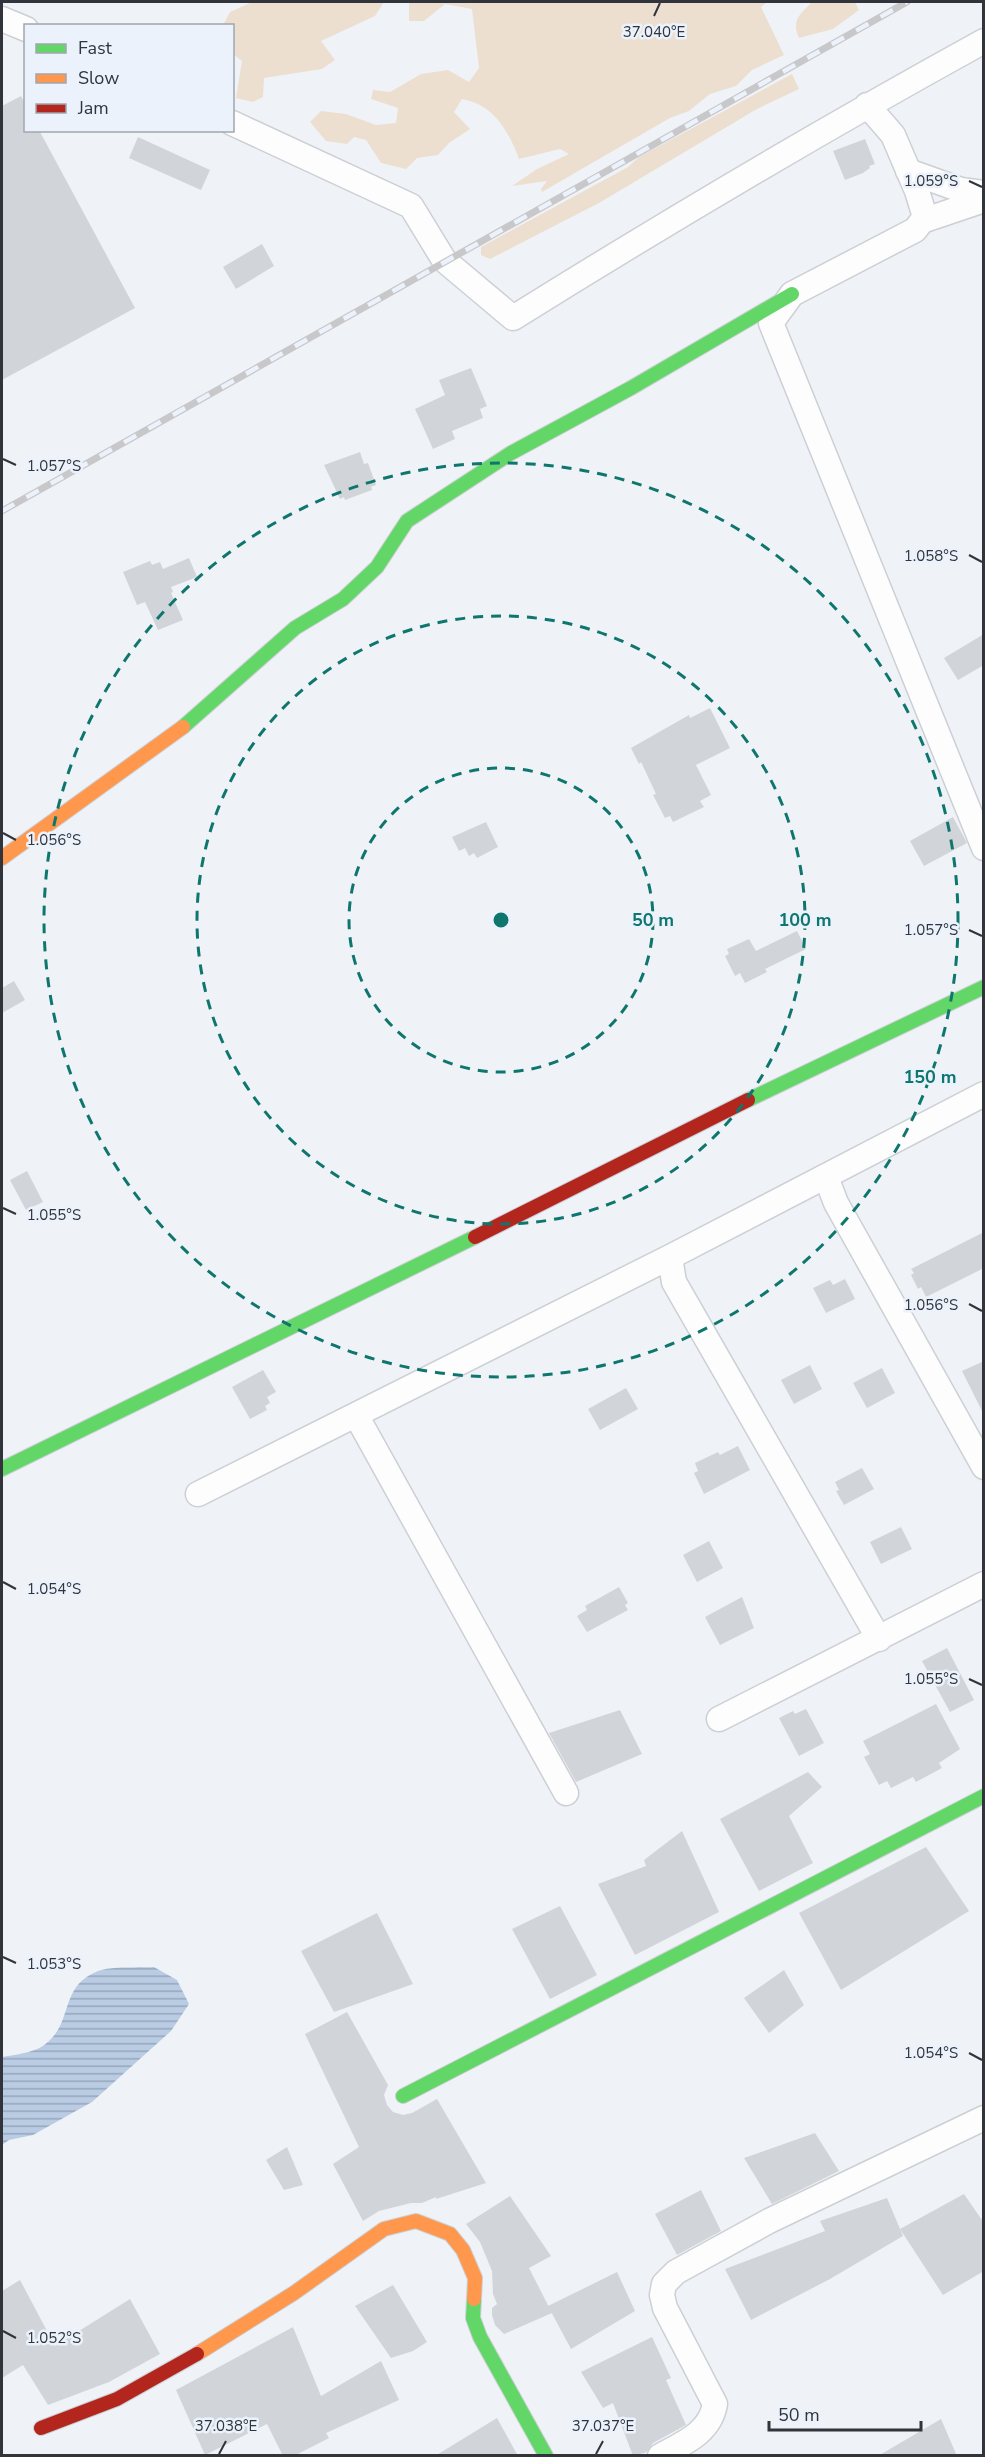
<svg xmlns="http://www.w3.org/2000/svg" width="985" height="2457" viewBox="0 0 985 2457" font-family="'Nunito Sans',sans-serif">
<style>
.green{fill:#ecdfd0}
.water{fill:url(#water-rules)}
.building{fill:#d1d5da}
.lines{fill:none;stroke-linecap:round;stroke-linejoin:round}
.street-casing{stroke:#ccd0d5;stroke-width:27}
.fast-casing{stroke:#ccd0d5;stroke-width:16}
.slow-casing{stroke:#ccd0d5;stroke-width:16}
.jam-casing{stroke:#ccd0d5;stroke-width:16}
.street{stroke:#fdfdfe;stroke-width:24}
.fast{stroke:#63d668;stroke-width:14}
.slow{stroke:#ff974d;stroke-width:14}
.jam{stroke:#b3261e;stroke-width:14}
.rail-casing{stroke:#c8c8ca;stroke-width:7}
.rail{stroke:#ebf2fc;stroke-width:4.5;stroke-dasharray:14;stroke-linecap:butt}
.ticks{fill:none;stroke:#31353b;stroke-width:2}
.ring{fill:none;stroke:#0f766e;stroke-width:3;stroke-dasharray:10 8}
.ticks-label{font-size:15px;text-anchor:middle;fill:#31353b;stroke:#ebf2fc;stroke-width:5;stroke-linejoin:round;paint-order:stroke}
.centre{fill:#0f766e;stroke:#ebf2fc;stroke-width:3}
.ring-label{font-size:18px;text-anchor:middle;font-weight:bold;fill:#0f766e;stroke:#ebf2fc;stroke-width:5;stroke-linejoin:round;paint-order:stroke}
</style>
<defs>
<pattern id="water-rules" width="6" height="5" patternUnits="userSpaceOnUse" patternTransform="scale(1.5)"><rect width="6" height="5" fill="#b9cce4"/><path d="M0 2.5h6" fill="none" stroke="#97a6ba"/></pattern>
</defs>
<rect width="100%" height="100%" fill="#eff3f8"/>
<path class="green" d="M252,2H384L375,16L321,41L335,60L322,69L264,78L263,97L253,102L236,98L242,61L233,54L232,26L223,25L230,12Z
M404,2H767L761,7L784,55L752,70L736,86L710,94L689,111L670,118L542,192L541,189L547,181L512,186L537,169L569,154L560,149L519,159C508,130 494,105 462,99L454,112L470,129L449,143L438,155L417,158L406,169L381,163L366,140L354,137L347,144L326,141L310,122L321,111L346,114L376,125L396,123L398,108L371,99L373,90L390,92L421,74L448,70L469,82L479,68L472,9L445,4L424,21H409V3Z
M812,2H855L859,10L833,29L799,38C791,20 800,14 812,2Z
M792,74L799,89L757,109L599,203L490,259L481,255V247L628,167L639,157Z"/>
<path class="water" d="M154,1967L177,1980L189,2004L171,2031L92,2102L33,2135L9,2140L2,2145V2057C18,2054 37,2053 49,2041C73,2019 60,1986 98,1971C111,1966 139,1968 154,1967Z"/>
<path class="building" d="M21,96L26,105V130H39L135,308L2,380V106Z
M138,137L210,170L201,190L129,158Z
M865,139L875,164L869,166L870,168L863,173L845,180L833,151Z
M262,244L274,266L236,289L223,267Z
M471,368L487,406L480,409L483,418L452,431L455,439L433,449L415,409L445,395L439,380Z
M360,452L364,464L368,463L376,485L371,487L372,490L345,500L344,497L340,499L324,465Z
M189,558L197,577L171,587L173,592L171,593L183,620L158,630L145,602L137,605L123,572L150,561L152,565L160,562L163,569Z
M984,634V665L958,680L944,658Z
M710,708L730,748L696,765L711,795L700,801L704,807L673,822L670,816L665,818L653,795L656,794L641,762L639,764L631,748L689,715L690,718Z
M953,817L967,843L924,866L910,841Z
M486,822L498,847L477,858L474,853L469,856L465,848L459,851L452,837Z
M797,931L806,949L765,969L767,972L745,983L740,973L735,976L725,956L729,954L727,949L749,939L756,951Z
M14,981L25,1000L2,1013V988Z
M27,1171L43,1202L26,1210L10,1180Z
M984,1232V1268L926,1297L921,1287L918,1289L911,1275L914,1273L911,1269Z
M845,1279L855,1299L826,1313L813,1288L830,1280L833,1285Z
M984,1361V1415L962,1371Z
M810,1365L822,1389L794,1404L781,1380Z
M882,1368L895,1393L867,1408L853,1383Z
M263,1370L276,1392L267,1397L270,1403L265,1406L267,1410L250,1419L232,1387Z
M626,1388L638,1409L600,1430L588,1409Z
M738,1446L750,1470L704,1494L694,1473L698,1471L695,1463L718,1452L720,1455Z
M862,1468L874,1489L844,1505L836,1491L839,1490L835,1482Z
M901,1527L912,1549L881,1564L870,1542Z
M709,1541L723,1568L697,1582L683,1555Z
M619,1587L628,1603L625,1605L628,1610L587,1632L577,1616L587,1610L585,1606Z
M742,1597L754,1628L720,1645L705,1617Z
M947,1648L974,1700L950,1712L922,1661Z
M936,1704L960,1749L939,1763L942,1768L916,1782L913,1777L891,1788L887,1781L879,1785L864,1757L870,1754L863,1741Z
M806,1709L824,1743L799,1756L779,1718L793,1711L795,1714Z
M620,1710L642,1754L576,1782L549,1733Z
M808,1772L822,1787L789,1816L813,1863L759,1891L720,1819Z
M682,1831L719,1912L635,1955L598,1884L646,1866L644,1860Z
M926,1847L969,1911L841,1990L799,1913Z
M560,1906L597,1975L550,1999L512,1929Z
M377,1913L413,1984L334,2012L301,1951Z
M784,1970L804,2005L769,2033L744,1998Z
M347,2012L388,2085L384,2095L387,2105L393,2112L403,2115L412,2113L437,2099L486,2183L436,2199V2197L422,2203H411L379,2211L363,2221L333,2164L359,2147L305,2034Z
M815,2133L839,2171L772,2204L744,2158Z
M287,2147L303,2185L284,2190L266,2160Z
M701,2190L721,2231L677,2255L655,2214Z
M964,2194L984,2223V2271L943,2295L900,2229Z
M510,2196L551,2256L529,2268L552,2313L504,2334L495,2325L492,2315V2308L497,2304L493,2294L492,2271L480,2242L466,2224Z
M887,2198L903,2236L830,2279L751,2320L725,2269L825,2231L820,2221Z
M617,2272L635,2311L571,2349L548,2306Z
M20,2280L55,2346L130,2299L160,2354L109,2382L48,2405L23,2365L2,2378V2291Z
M393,2285L427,2342L413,2351L391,2358L355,2306Z
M293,2327L321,2396L381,2361L399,2400L326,2433L329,2438L294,2456H283L267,2424L205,2455L176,2390Z
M652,2337L671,2378L666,2380L686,2425L653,2443L647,2452L633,2456L613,2403L603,2408L581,2372Z
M497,2418L518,2456H435Z
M941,2419L957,2456H878Z"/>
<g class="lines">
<defs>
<path id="street" d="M2,19L26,29
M867,105L893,135L917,191L925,217L915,230L792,294L771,323L984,848
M232,123L411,206L444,260L513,318C667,222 824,129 984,41
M908,171L961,190L984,193
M922,221L984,200
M826,1177L836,1203L984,1467
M670,1257L674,1282L879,1639
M356,1415L566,1793
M198,1494L670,1257L984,1094
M719,1719L984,1584
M660,2456C684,2443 710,2433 715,2404L665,2308L662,2295L664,2284L676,2272L769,2221L984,2118"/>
<path id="fast" d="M183,727L295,628L343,599L377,567L407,521L511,453L631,388L792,294
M748,1100L984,987
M2,1469L475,1237
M403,2096L984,1796
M474,2299L473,2318L480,2337L546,2456"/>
<path id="slow" d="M2,858L183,727
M197,2354L294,2293L384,2229L416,2221L450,2234L463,2250L475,2278L474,2299"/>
<path id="jam" d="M475,1237L748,1100
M41,2428L117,2399L197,2354"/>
</defs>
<use href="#street" class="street-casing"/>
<use href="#fast" class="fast-casing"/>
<use href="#slow" class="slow-casing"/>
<use href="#jam" class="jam-casing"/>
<use href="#street" class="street"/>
<use href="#fast" class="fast"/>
<use href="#slow" class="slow"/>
<use href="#jam" class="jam"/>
<defs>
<path id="rail" d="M2,511L907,2"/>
</defs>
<use href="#rail" class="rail-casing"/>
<use href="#rail" class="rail"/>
</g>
<path class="ticks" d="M654,16L660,3M969,181L982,187M3,459L16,465M969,555L982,562M3,833L16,840M969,930L982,936M3,1208L16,1214M969,1304L982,1311M3,1582L16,1589M969,1679L982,1685M3,1957L16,1963M969,2053L982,2060M3,2331L16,2338M219,2454L226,2441M596,2454L603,2441"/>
<g class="ring">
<circle cx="501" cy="920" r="152"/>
<circle cx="501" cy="920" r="304"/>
<circle cx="501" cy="920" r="457"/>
</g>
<g class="ticks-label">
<text x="654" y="37">37.040°E</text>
<text x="931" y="186">1.059°S</text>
<text x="54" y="471">1.057°S</text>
<text x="931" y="561">1.058°S</text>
<text x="54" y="845">1.056°S</text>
<text x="931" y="935">1.057°S</text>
<text x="54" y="1220">1.055°S</text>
<text x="931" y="1310">1.056°S</text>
<text x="54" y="1594">1.054°S</text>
<text x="931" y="1684">1.055°S</text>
<text x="54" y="1969">1.053°S</text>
<text x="931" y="2058">1.054°S</text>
<text x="54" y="2343">1.052°S</text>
<text x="226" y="2431">37.038°E</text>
<text x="603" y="2431">37.037°E</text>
</g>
<circle cx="501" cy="920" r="9" class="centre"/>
<g class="ring-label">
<text x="653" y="926">50 m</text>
<text x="805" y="926">100 m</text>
<text x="930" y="1083">150 m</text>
</g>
<rect width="985" height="2457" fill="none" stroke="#31353b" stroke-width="6"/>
<rect x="24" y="24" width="210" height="108" fill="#ebf2fc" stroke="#a1a6af" stroke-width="1.5"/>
<rect x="36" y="44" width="30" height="9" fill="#63d668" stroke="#a1a6af" stroke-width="1.5"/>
<text x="78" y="54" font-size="18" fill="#31353b">Fast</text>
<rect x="36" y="74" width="30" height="9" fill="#ff974d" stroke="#a1a6af" stroke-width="1.5"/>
<text x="78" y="84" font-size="18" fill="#31353b">Slow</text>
<rect x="36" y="104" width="30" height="9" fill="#b3261e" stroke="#a1a6af" stroke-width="1.5"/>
<text x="78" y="114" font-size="18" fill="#31353b">Jam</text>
<path d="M769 2421v9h152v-9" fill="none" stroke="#31353b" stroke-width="3"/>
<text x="778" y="2421" font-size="18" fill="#31353b" stroke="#ebf2fc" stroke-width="4.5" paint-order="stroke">50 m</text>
</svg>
